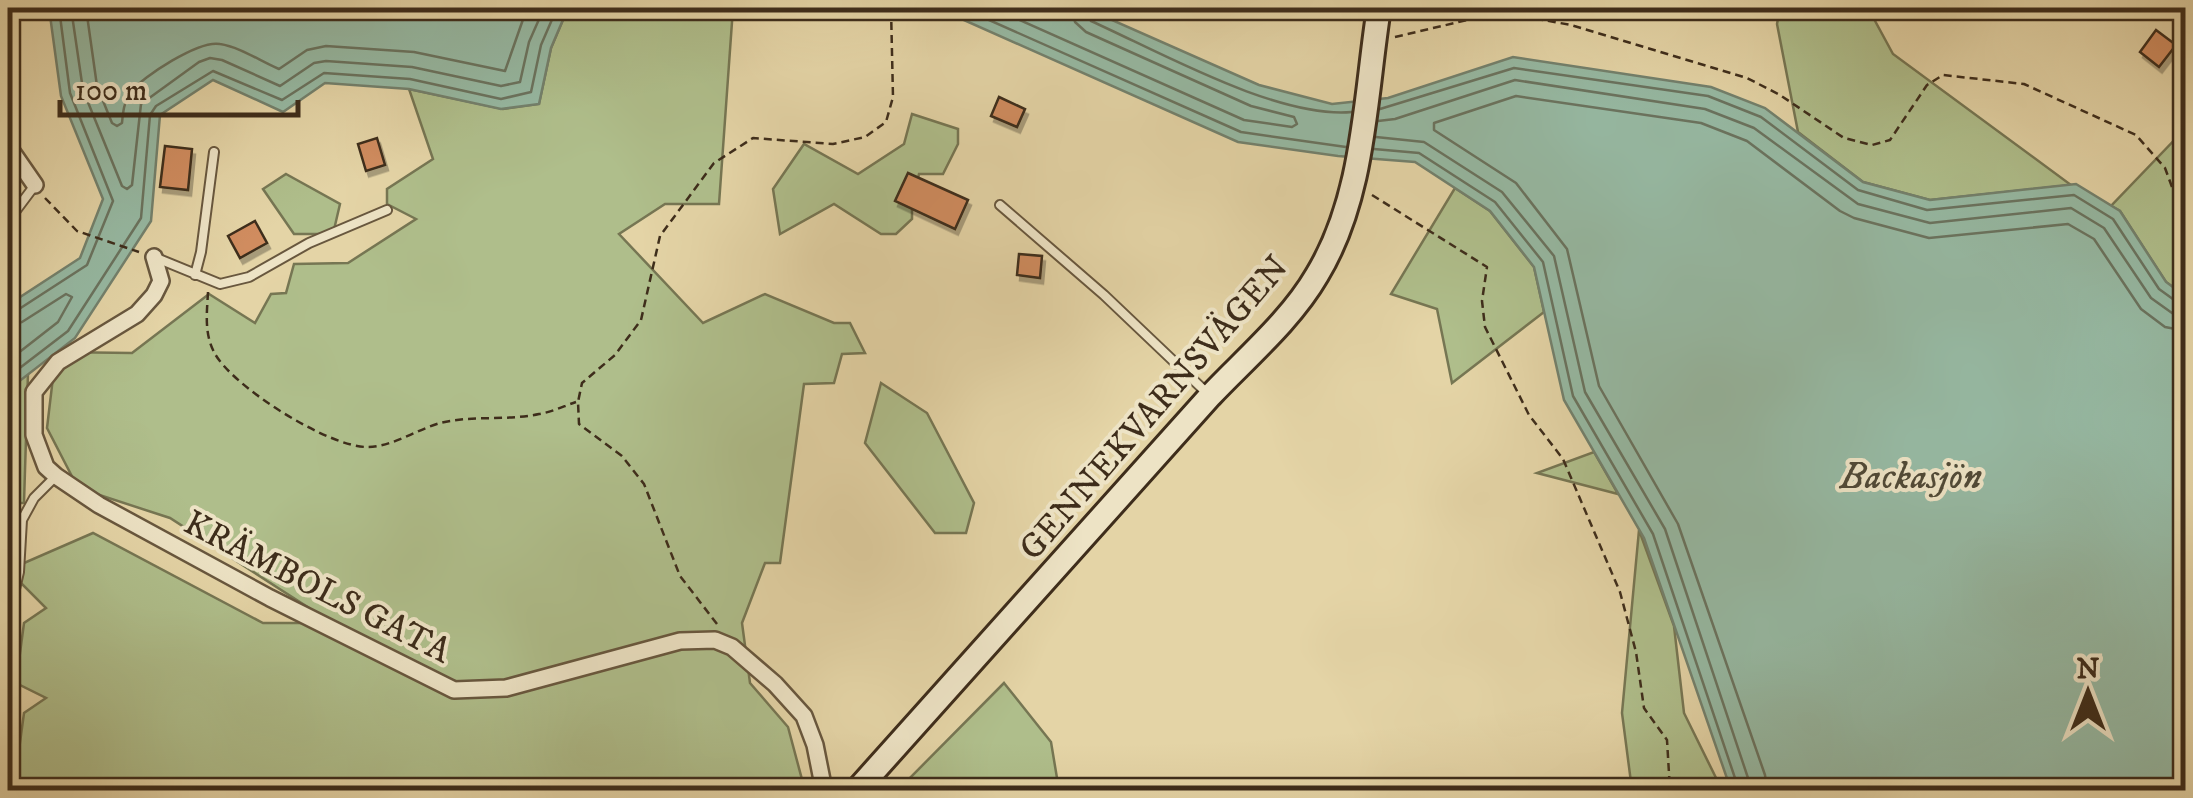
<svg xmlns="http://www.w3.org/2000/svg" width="2193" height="798" viewBox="0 0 2193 798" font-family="'IM FELL DW Pica',serif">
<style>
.green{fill:#afbe8b;stroke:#767653;stroke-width:2.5}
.water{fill:#96b9a3;stroke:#73816d;stroke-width:2.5}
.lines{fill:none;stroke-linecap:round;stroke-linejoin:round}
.shore{stroke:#6a735f;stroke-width:2.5}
.building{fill:#d08c5f;stroke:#3e2d1b;stroke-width:2.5;filter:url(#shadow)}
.lane-casing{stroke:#68573e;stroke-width:12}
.street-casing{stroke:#68573e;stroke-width:20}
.secondary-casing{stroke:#3e2d1b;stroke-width:28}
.path{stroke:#3e2d1b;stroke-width:2.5;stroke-dasharray:8 5;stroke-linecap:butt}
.lane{stroke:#ede3c5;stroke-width:8}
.street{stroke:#ede3c5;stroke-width:15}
.secondary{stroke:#ede3c5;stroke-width:22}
.labels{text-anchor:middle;stroke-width:8;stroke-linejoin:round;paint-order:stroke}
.street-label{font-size:35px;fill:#3e2d1b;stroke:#ede3c5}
.water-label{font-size:38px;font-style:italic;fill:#504936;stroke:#ede3c5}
</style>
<defs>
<filter id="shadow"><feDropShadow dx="3" dy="5.5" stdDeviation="0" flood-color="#0004"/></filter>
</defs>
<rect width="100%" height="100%" fill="#e4d4a6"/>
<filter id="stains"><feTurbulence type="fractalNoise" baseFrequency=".002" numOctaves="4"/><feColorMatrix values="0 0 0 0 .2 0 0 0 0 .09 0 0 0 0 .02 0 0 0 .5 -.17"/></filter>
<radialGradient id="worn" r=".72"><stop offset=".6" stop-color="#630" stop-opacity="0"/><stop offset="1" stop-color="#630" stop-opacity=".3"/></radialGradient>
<path class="green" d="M568,8H733L719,204H665L619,234L703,323L765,294L834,323H850L865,353L842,354L834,383L804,384L780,563H765L742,623L750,683L788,727L804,787L801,790H8V776L16,772L24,713L46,698L16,683L24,623L46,608L16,578L24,563L93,533L263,623H301L309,608L170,518L78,488L47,428L56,352L132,353L209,294L255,323L271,294L286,293L294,264L348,263L416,219L387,204V189L433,159L409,89L503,109L539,104L551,48Z
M1780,8H1868L1893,54L2071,185L1930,200L1863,182L1798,132L1777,24Z
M912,114L958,129V144L943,174H919L912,204V219L896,234H881L834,204L780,234L773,189L804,144L858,174L904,144Z
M2184,130L2185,131V296L2166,282L2120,211L2111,206Z
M286,174L340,204L333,234H294L263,189Z
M1455,188L1490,211L1534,267L1544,312L1452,383L1437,309L1391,294Z
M28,373L24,503H9L8,508V390Z
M881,383L927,413L974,503L966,533H935L865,443Z
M1594,452L1618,494L1537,473Z
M1639,530L1674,626L1684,713L1722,790H1632L1622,713Z
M1004,683L1051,742L1059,790H898Z"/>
<path class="water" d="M49,8H568L551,48L539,104L501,109L409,89L325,83L283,112L213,80L160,115L151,221L75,338L8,390V305L80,258L103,199L61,96Z
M937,8H1085L1259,85L1332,104L1388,98L1513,57L1711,87L1765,108L1863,182L1930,200L2076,184L2120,211L2166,282L2185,296V790H1731L1644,538L1564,400L1534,267L1490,211L1415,162L1338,156L1238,142Z"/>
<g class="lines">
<path class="shore" d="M71,8L83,90L122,186L127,189L132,185L141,104L199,62L210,58L222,60L280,86L314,63L326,61L412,67L501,86L520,82L529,42L544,8
M86,8L97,86L112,123L117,126L122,123C123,112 124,102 130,93C143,76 199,40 220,44C240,47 260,61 279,69L307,50L326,46L414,52L505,71L527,8
M962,8L1241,132L1346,147
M993,8L1244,120L1292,127L1297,124L1294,117L1251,106L1086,32L1075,22L1072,8
M1085,8L1086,15L1091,21C1160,52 1278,119 1352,112
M1380,109L1514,68L1708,96L1761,117L1858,190L1927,210L2074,195L2113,219L2159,289L2177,302L2186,303
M1378,121L1395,119L1515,80L1705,109L1754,128L1858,204L1930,223L2071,208L2104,228L2151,298L2172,313L2186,316
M1376,137L1424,142L1502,192L1554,256L1585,392L1665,529L1752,790
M1374,149L1419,153L1495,202L1543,262L1573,396L1653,534L1739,790
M8,312L16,311L87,265L113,201L70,93L59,8
M8,325L22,322L66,294L72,297L58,322L8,361
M8,377L68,331L141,218L150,115L156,106L213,71L282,100L324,73L410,79L501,99L531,92L541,45L557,8
M1767,790L1765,775L1678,524L1599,386L1567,249L1516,183L1434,130V123L1516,96L1701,123L1747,141L1840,211L1854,218L1929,238L2068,224L2094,239L2141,309L2165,327L2186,331"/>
</g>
<path class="building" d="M2156,30L2176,45L2159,67L2140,52Z
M999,97L1025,109L1017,127L991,116Z
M377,138L385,165L366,171L358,144Z
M165,146L192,149L188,190L160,187Z
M908,173L968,200L955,229L895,201Z
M255,221L267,243L240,258L228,236Z
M1019,254L1042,256L1040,278L1017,275Z"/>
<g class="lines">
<defs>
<path id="lane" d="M1000,205L1104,295L1207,393
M8,221L35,185
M154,257L220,284L249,277L309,243L387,210
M195,275L201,252L214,152
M8,619L19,572L22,520L34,498L56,476"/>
<path id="street" d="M2185,8H2186
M8,146L35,185
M154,257L161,281L154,295L137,314L58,362L34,392V435L46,467L56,476L99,505L270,598L454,690L506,688L680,641L715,640L732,647L775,684L804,716L815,745L824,790"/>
<path id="secondary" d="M857,790L1210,396C1246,358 1291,320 1317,275C1365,196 1365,96 1379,8"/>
</defs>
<use href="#lane" class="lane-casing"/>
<use href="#street" class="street-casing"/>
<use href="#secondary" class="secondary-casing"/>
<path class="path" d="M1395,37L1493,14L1521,16L1571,25L1747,78L1780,95L1844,138L1872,145L1890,140L1927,85L1943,75L2024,84L2136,135L2165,168L2186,225
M1372,195L1487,267L1482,301L1485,327L1529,415L1563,459L1620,592L1636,652L1644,708L1667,740L1670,790
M45,198L77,231L139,252
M208,292C207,312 204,333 214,352C231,386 328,447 367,447C392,447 416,430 440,423C472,415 507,421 539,414C552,412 564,406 576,402
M717,624L680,576L644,484L622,456L579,424L578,402L582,383L615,355L641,320L660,236L714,163L753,138L833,144L865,137L886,122L893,97L891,8"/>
<use href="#lane" class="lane"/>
<use href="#street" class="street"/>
<use href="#secondary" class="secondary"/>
</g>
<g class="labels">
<g class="street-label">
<text transform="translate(1153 407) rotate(-49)" y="12">GENNEKVARNSVÄGEN</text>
<text transform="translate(318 586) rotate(27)" y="12">KRÄMBOLS GATA</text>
</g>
<g class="water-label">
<text x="1911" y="488">Backasjön</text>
</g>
</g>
<rect width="2193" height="798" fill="none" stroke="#e4d4a6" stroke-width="40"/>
<rect x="10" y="10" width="2173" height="778" fill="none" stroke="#3e2d1b" stroke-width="5"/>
<rect x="20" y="20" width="2153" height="758" fill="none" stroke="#3e2d1b" stroke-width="2.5"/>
<g transform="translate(2088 693)" stroke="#ede3c5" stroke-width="8" paint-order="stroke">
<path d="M0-8L18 38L0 25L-18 38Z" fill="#3e2d1b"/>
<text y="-15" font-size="28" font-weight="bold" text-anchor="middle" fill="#3e2d1b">N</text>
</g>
<path d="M60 100v15h238v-15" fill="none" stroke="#3e2d1b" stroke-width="5"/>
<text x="75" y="100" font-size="30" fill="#3e2d1b" stroke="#ede3c5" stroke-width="8" paint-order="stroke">100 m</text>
<rect width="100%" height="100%" filter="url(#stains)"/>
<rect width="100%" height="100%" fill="url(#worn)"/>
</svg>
